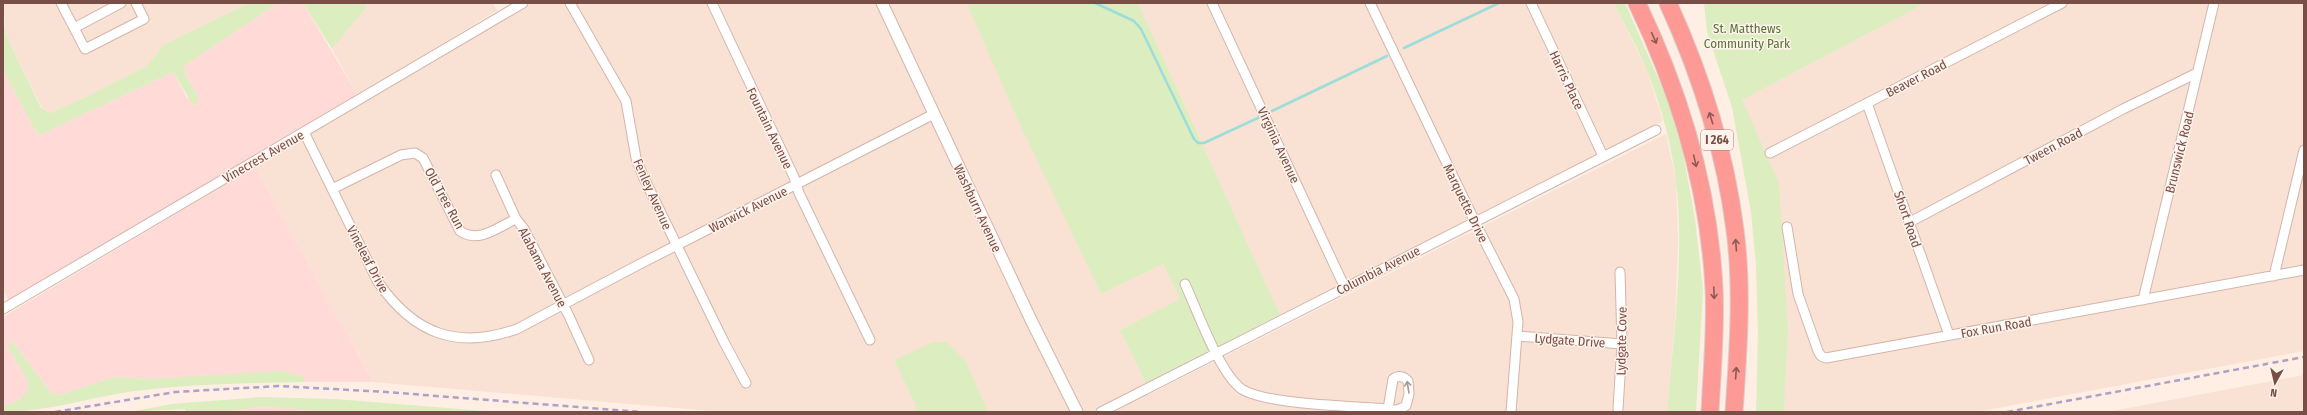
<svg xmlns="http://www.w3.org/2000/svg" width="2307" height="415" viewBox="0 0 2307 415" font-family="'Fira Sans Condensed',sans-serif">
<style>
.residential{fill:#f9e1d4}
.commercial{fill:#ffdad7}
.green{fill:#dcedc0}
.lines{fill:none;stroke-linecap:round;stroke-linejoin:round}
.stream{stroke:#9bddd9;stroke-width:2.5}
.minor-casing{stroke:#d3b5ab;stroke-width:11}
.tertiary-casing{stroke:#d3b5ab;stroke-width:13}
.motorway-casing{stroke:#d9cdcb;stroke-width:19}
.minor{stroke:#fff;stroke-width:9}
.tertiary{stroke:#fff;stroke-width:11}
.motorway{stroke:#fe9a95;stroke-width:17}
.rail{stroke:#aea1c9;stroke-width:2.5;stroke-dasharray:6 4;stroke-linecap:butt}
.oneway{stroke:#8d5952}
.oneway2{stroke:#af9590}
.labels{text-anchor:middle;stroke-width:3;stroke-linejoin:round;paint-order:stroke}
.shield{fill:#fff3ec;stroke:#a18078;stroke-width:1}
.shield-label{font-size:12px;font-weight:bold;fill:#794e46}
.park-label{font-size:13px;fill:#577438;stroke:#fff3ec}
.street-label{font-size:13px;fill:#794e46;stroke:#fff3ec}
</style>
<rect width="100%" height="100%" fill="#feeee3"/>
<path class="residential" d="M3,3H249L165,44L147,66L84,98L50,113L42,108L6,35Z
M364,3H493L497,10L358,96L332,49L366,8Z
M533,3H969L1101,294L1163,264L1180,299L1120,330L1146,384L1148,395L1666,134L1676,182L1678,243L1675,318L1667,412H988L966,361L894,360L915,404L916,412H723L373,382L255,167Z
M1138,3H1614L1647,71L1663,121L1280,315Z
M1926,3H2304V351L1976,412H1784L1788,330L1742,100Z
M2304,375V412H2107Z"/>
<path class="commercial" d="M278,3H303L358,96L9,301L3,290V70L38,136L173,72L187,98H199L186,76L184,66Z
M255,167L373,382H305L303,376L152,379L114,377L63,394H52L12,341L9,347L28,381L27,393L16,402L3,406V317Z
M266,407L338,411L339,412H218Z"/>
<path class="green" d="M249,3H278L184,66L186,76L199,98L194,107L173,72L38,136L3,70V15L6,35L41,108L50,113L84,98L147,66L165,44Z
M303,3H364L366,8L332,49Z
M967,3H1138L1280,315L1146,384L1120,330L1180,299L1163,264L1101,294L1012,107Z
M1614,3H1625L1666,96L1683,153L1695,219L1703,290L1696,412H1667C1673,340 1685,254 1676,182C1672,146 1661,105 1647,71C1638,48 1625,26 1614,3Z
M1704,3H1926L1742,100L1779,183L1788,331L1784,412H1756L1758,334L1756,265L1751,212L1732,107L1707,32Z
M12,341L52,394H63L114,377L152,379L281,371L303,376L305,382C248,383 192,384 135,391C90,397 48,412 3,412V406L16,402L27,392L28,381L8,347Z
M933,342H947L966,361L988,412H916L915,404L894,360Z
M262,397L334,399L498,412H339L266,407L218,412H186L185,409L129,412L172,404Z"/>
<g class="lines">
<path class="stream" d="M1095,3L1134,21L1141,29L1194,139L1198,143H1204L1260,117
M1404,48L1499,3
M1272,111L1387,56"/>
<defs>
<path id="minor" d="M61,3L85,49L144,19L136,3
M570,3L626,101L636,158L643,176L724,342L746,383
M712,3L794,177L799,193L870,340
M1212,3L1345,288
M1370,3L1475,222L1514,299L1518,322L1511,412
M1531,3L1603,156
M74,28L121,3
M1867,103L1949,335
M304,132L378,282C414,334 457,350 517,329L636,266L934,114
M1770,153L2062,3
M496,175L516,219L524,229L569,316L589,360
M332,189L401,155L415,153L423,158L460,231C479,244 498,227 516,219
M1910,222L2123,109L2197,73
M1787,227L1798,294L1818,351L1821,356L1826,358L2304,270
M2274,276L2304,150
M1185,284C1198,312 1217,367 1239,387C1259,405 1357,406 1388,409L1397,410L1406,406L1409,394L1408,381C1404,376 1398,375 1393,379L1388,409
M2143,300L2214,3
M3,309L523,3
M1517,336L1622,344
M1618,409L1622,344L1620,272
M1101,412L1656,130"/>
<path id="tertiary" d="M882,3L1031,320L1077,412"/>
<path id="motorway" d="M1637,3C1680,93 1709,188 1714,288C1716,329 1712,371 1710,412
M1668,3C1701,75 1725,151 1735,230C1743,290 1738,352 1734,412"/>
</defs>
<use href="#minor" class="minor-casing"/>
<use href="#tertiary" class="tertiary-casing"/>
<use href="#motorway" class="motorway-casing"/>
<use href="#minor" class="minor"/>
<use href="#tertiary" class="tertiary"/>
<use href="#motorway" class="motorway"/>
<path class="rail" d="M55,412L175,392L279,386L386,392L641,412
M2007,412L2304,357"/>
</g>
<defs><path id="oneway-shaft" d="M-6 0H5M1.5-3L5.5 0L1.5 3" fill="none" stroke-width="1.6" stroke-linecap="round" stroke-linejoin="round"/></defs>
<g class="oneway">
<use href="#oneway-shaft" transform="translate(1654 38) rotate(66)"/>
<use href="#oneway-shaft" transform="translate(1711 118) rotate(-107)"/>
<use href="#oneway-shaft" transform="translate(1695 161) rotate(77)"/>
<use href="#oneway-shaft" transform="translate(1736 245) rotate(-94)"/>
<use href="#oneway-shaft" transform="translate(1714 293) rotate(88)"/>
<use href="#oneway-shaft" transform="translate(1736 373) rotate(-86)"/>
</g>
<use class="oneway2" href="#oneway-shaft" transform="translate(1408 387) rotate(-99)"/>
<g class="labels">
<rect class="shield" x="1701" y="130" width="32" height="20" rx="3"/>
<g class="shield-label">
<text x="1717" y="144">I 264</text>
</g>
<g class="park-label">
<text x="1747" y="33">St. Matthews<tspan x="1747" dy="15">Community Park</tspan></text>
</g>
<g class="street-label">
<text transform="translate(1916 78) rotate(-27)" y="5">Beaver Road</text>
<text transform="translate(1567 80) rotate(65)" y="5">Harris Place</text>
<text transform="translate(770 128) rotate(64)" y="5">Fountain Avenue</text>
<text transform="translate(1279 145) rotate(65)" y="5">Virginia Avenue</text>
<text transform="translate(2053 146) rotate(-28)" y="5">Tween Road</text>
<text transform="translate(2179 152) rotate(-76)" y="5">Brunswick Road</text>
<text transform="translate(263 156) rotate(-30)" y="5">Vinecrest Avenue</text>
<text transform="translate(653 194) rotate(66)" y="5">Fenley Avenue</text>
<text transform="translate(445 198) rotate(61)" y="5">Old Tree Run</text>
<text transform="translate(1466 203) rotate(64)" y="5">Marquette Drive</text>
<text transform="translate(978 208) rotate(65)" y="5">Washburn Avenue</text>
<text transform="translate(748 209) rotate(-27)" y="5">Warwick Avenue</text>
<text transform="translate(1908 219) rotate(71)" y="5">Short Road</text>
<text transform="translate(368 259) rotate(62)" y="5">Vineleaf Drive</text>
<text transform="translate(543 267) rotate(62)" y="5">Alabama Avenue</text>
<text transform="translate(1378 270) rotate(-27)" y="5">Columbia Avenue</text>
<text transform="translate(1996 327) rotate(-10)" y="5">Fox Run Road</text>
<text transform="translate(1570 340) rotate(4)" y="5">Lydgate Drive</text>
<text transform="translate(1621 341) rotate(-89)" y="5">Lydgate Cove</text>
</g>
</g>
<rect width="2307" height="415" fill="none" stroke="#794e46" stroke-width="8"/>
<g transform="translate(2275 383) rotate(188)" stroke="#fff3ec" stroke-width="3" paint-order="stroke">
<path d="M0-3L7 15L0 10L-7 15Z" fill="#794e46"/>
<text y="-6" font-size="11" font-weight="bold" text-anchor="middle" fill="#794e46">N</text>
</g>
</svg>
